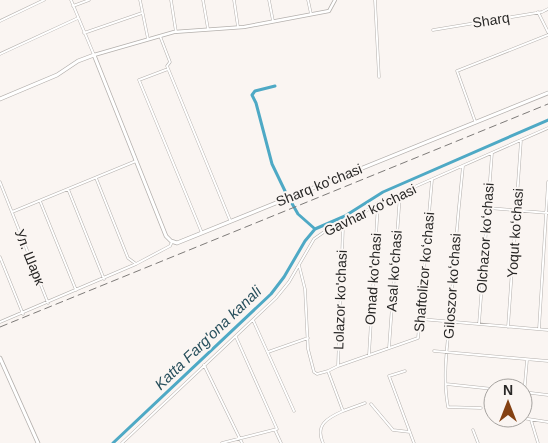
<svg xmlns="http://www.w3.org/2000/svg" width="548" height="443" viewBox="0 0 548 443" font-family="Arial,sans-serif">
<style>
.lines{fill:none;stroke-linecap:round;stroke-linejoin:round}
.canal{stroke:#4ea9c5;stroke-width:3}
.minor-casing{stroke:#b4b0ad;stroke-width:3}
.tertiary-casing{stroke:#b4b0ad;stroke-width:4}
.secondary-casing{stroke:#b4b0ad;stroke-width:4.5}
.minor{stroke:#fff;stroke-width:2}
.tertiary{stroke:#fff;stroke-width:2.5}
.secondary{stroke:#fff;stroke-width:3}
.rail{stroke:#7e7b79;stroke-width:1;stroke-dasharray:8 4;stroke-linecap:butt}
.labels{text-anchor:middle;stroke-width:4;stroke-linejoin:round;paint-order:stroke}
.street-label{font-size:14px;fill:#282726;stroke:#faf5f2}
.water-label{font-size:15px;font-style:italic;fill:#264e5b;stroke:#faf5f2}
</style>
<rect width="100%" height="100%" fill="#faf5f2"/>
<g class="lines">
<path class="canal" d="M275,86L255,91L252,95L256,103L272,164L285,191
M290,200L298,214L315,229
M113,443L271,294L284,277L305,241L315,229L345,216L383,192L548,120"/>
<defs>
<path id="minor" d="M71,0L94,55
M140,0L148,39
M171,0L176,32
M203,0L208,29
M234,0L238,27
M269,0L273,21
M308,0L311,14
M375,0L379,77
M73,6L89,0
M538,12L548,32
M0,21L44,0
M433,30L542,12L548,9
M84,33L142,13
M160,36L170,62L167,66L230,220
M0,54L78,18
M168,69L139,80L202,233
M475,121L457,71L548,35
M463,166C458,213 454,260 451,307C448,340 442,375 448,407L481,408
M96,178L128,258L136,264
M0,182L48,303
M68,189L104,279
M40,201L76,290
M488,208L548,213
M12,212L136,161
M0,257L23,314
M299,265L305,289L308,349L314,372L317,374L328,371
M420,319L548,330
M253,320L294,411
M0,322L136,264L170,246L172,242
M479,324L492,153
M508,327L521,140
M539,329L548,182
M389,348L400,194
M434,351L548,361
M268,352L308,338
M369,355L378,203
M204,365L242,443
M338,366L418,338L432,180
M405,371L389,376L414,443
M446,384L493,389
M523,392L548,395
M371,404L393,430L410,432
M523,406L527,360
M343,411L365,403
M522,418L548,422
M531,420L538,443
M275,430L281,443
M473,430L478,443
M122,443L276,298L289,282L314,239L324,232L337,226H343L378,203L548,128
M222,443L277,429L236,337
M323,443C315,425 327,418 343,411L328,371L338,366L343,227"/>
<path id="tertiary" d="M94,55L174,32L244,27L329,11L335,0"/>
<path id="secondary" d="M0,99L57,75L78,61L94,55L166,236L171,241L177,243L548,93
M0,358L38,443"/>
</defs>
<use href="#minor" class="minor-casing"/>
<use href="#tertiary" class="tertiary-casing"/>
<use href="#secondary" class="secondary-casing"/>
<use href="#minor" class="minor"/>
<use href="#tertiary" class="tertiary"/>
<use href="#secondary" class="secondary"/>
<path class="rail" d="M0,327L548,104"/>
</g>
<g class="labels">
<g class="street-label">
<text transform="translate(491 20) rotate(-9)" y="5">Sharq</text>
<text transform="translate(319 185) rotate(-22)" y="5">Sharq ko'chasi</text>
<text transform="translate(370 210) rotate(-26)" y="5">Gavhar koʻchasi</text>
<text transform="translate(515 233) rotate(-86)" y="5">Yoqut koʻchasi</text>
<text transform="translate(485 238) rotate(-86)" y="5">Olchazor koʻchasi</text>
<text transform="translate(30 257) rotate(68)" y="5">Ул. Шарк</text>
<text transform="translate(394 271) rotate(-86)" y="5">Asal koʻchasi</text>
<text transform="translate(424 272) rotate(-85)" y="5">Shaftolizor koʻchasi</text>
<text transform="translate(373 279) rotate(-86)" y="5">Omad ko'chasi</text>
<text transform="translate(452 286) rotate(-86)" y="5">Giloszor koʻchasi</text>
<text transform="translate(340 300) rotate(-88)" y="5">Lolazor ko'chasi</text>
</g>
<g class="water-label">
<text transform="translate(208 338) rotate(-44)" y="5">Katta Farg'ona kanali</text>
</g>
</g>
<g transform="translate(508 403)"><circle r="24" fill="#faf5f2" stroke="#a6a3a0"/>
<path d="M0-4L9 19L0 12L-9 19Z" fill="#844113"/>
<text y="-8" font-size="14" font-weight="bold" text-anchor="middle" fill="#282726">N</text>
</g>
</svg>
